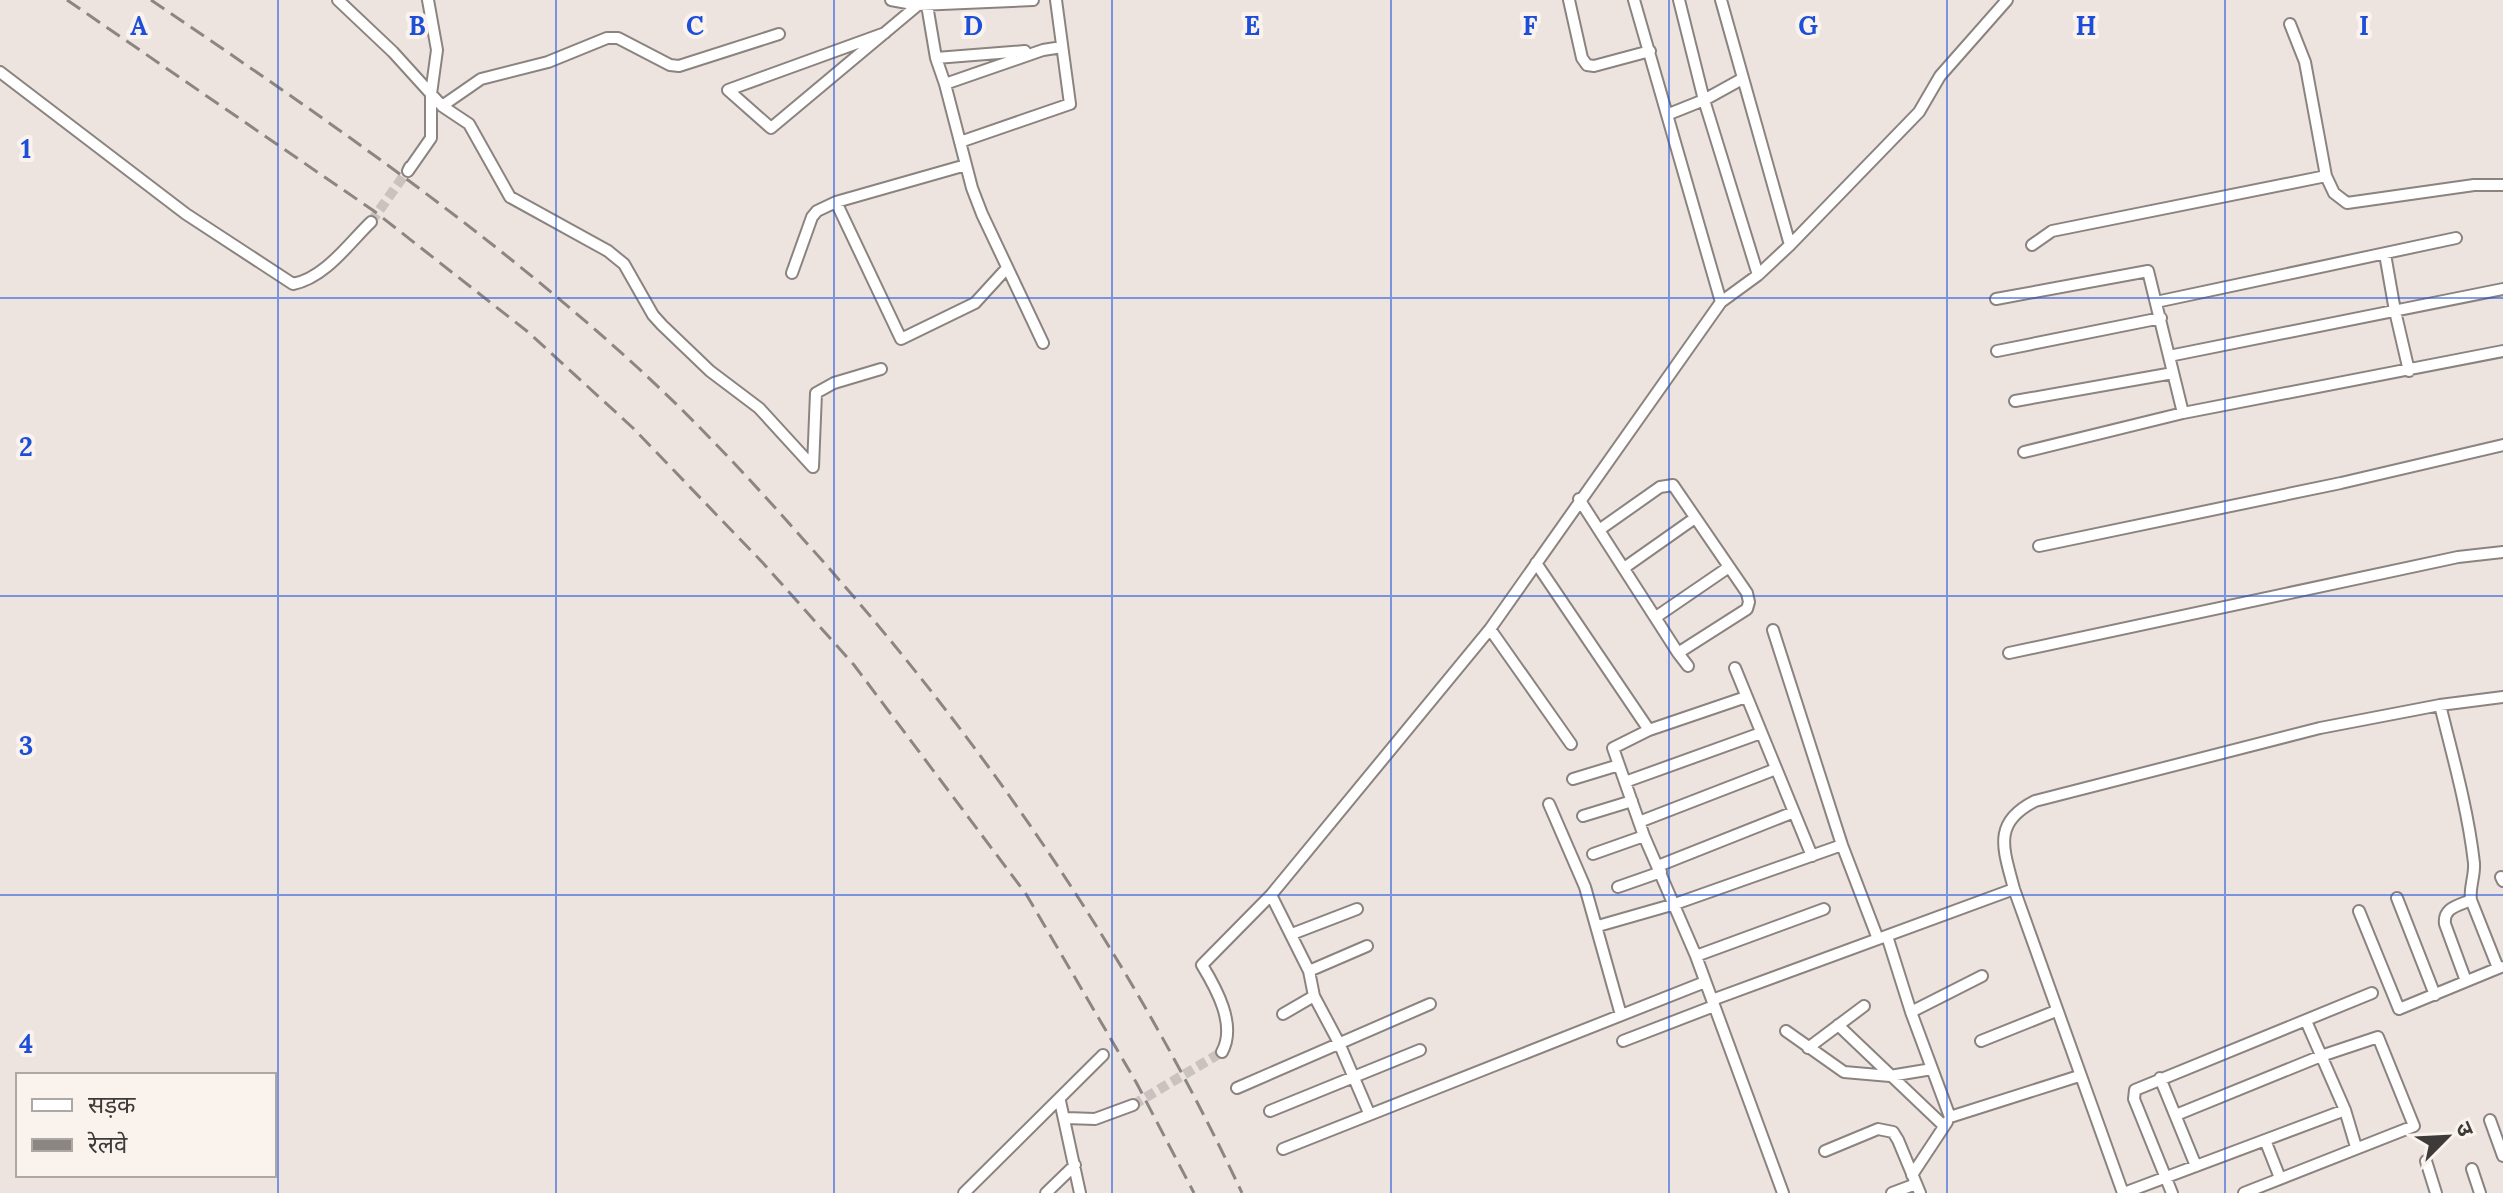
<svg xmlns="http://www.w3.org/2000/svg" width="2503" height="1193" viewBox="0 0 2503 1193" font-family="Lora,'Noto Sans Devanagari',serif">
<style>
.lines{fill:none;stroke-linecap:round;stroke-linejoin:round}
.street-tunnel{stroke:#cac2be;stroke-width:10;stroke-dasharray:10 5;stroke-linecap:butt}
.street-casing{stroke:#8b837f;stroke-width:14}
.street{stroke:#fff;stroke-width:10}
.rail{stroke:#8c8683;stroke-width:3;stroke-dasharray:16 8;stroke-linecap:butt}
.grid{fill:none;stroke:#1d4ed8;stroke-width:2;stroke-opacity:0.55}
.grid-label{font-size:26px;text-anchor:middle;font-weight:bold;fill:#1d4ed8;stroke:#faf2ed;stroke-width:8;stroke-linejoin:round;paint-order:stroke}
</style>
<rect width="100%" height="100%" fill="#ede4e0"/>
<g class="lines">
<path class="street-tunnel" d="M371,222L410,167
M1133,1105L1222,1052"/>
<defs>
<path id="street" d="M338,0L393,52L442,106L469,124L510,197L608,251L624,264L653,315L662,325L710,371L759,408L813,467
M891,0L918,5L1033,0
M1569,0L1582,58L1587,65L1594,66L1650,51
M1634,0L1721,302
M1679,0L1704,100L1758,275
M1721,0L1790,245
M927,5L936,58L945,84L972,188L982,214L1043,343
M2290,24L2305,62L2326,176L2334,193L2347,203L2474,185H2503
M885,33L728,90L771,128L918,5V0
M936,58L1025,51
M0,72L186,214L293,284C325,278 349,243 371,222
M945,84L1043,50L1062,47
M442,106L481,79L548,62L607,38H618L670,65L679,66L779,34
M1669,114L1704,100L1742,79
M960,142L1070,104L1056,0
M410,167L408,171L431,138V94L437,50L428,0
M836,202L901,339L975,303L1007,268
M2032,245L2052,231L2326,176
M2385,254L2395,311L2409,371
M792,273L812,217L817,211L836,202L966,165
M1996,299L2148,271L2183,413
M2156,302L2456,238
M1997,351L2161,318
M2169,356L2503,289
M2015,401L2173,373
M2024,452L2183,413L2503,351
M813,467L816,393L834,383L881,369
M1579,499L1678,653L1747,609L1749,602L1747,593L1673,485L1660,487L1599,530
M2039,546L2341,483L2503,445
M1536,563L1649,730
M1624,568L1695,518
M1656,617L1729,567
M1490,629L1571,744
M1773,630L1842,845L1878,939
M1678,653L1688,666
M2009,653L2458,557L2503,552
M1735,668L1812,856
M1746,697L1649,730L1613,748L1644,836L1696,956L1783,1193
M2440,705C2453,757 2468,810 2474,863C2475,877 2469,887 2471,900L2498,968
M1573,779L1619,765
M1625,782L1761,733
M1549,804L1585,887L1621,1015
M1583,816L1632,801
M1639,822L1776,769
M1593,854L1644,836
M1658,866L1794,812
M2501,877L2503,881
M1618,887L1661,872
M1271,895L1309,971L1314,996L1339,1043L1369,1113
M2397,898L2435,995
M2359,911L2399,1009L2501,967
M1598,926L1675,904L1842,845
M1292,934L1357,909
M1887,936L1911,1012L1950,1117L2079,1076
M1696,956L1824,909
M1309,971L1367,946
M2466,981L2445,924C2443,908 2457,906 2471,900
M1712,1000L2014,889
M1911,1012L1982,976
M1283,1014L1314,996
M2306,1021L2345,1110L2356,1147
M1838,1025L1944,1126
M1786,1031L1844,1072L1890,1076L1932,1069
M1623,1041L1714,1006
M1981,1041L2056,1011
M1808,1048L1864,1006
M1222,1052C1237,1025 1216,988 1202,965L1271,895L1490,629L1721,302L1758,275L1790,245L1919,112L1940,76L2007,0
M2160,1078L2196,1166
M1237,1088L1430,1004
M1060,1101L1080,1193
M1270,1111L1420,1050
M2176,1115L2321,1056L2378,1037L2414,1126L2244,1193
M1066,1118L1095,1119L1133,1105
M2490,1120L2503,1156
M2265,1140L2280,1178
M1283,1149L1705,982
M1825,1151L1878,1129L1893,1132L1898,1140L1920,1193
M2426,1161L2436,1193
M2472,1169L2480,1193
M1912,1175L1947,1122
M964,1193L1103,1055
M1046,1193L1075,1165
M1892,1193L1916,1184
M2123,1193L2014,889C2004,850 1991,823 2035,801L2320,728L2440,705L2503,697
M2124,1193L2345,1110
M2172,1193L2134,1099L2135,1090L2372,993"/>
</defs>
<use href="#street" class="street-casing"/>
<use href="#street" class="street"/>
<path class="rail" d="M67,0L374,211L528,332L633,428L763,563L854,665L1026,894L1136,1082L1194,1193
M151,0C319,114 486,229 637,367C696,421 750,479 803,539C979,734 1130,954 1242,1193"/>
</g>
<path class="grid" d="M278,0V1193M556,0V1193M834,0V1193M1112,0V1193M1391,0V1193M1669,0V1193M1947,0V1193M2225,0V1193M0,298H2503M0,596H2503M0,895H2503"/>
<g class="grid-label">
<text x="139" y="35">A</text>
<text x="417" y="35">B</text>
<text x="695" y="35">C</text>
<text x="973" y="35">D</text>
<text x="1252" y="35">E</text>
<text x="1530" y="35">F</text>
<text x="1808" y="35">G</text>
<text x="2086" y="35">H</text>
<text x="2364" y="35">I</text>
<text x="26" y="158">1</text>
<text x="26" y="456">2</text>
<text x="26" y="755">3</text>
<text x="26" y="1053">4</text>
</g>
<rect x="16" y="1073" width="260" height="104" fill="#faf2ed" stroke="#aea8a5" stroke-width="2"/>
<rect x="32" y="1099" width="40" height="12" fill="#ffffff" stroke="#aea8a5" stroke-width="2"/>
<text x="88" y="1113" font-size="24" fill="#3d3a38">सड़क</text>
<rect x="32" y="1139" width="40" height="12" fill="#8c8683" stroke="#aea8a5" stroke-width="2"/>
<text x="88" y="1153" font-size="24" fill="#3d3a38">रेलवे</text>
<g transform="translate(2447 1137) rotate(66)" stroke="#faf2ed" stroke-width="6" paint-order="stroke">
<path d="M0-6L14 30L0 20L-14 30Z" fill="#3d3a38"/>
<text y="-12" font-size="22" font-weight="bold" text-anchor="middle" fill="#3d3a38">उ</text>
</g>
</svg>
